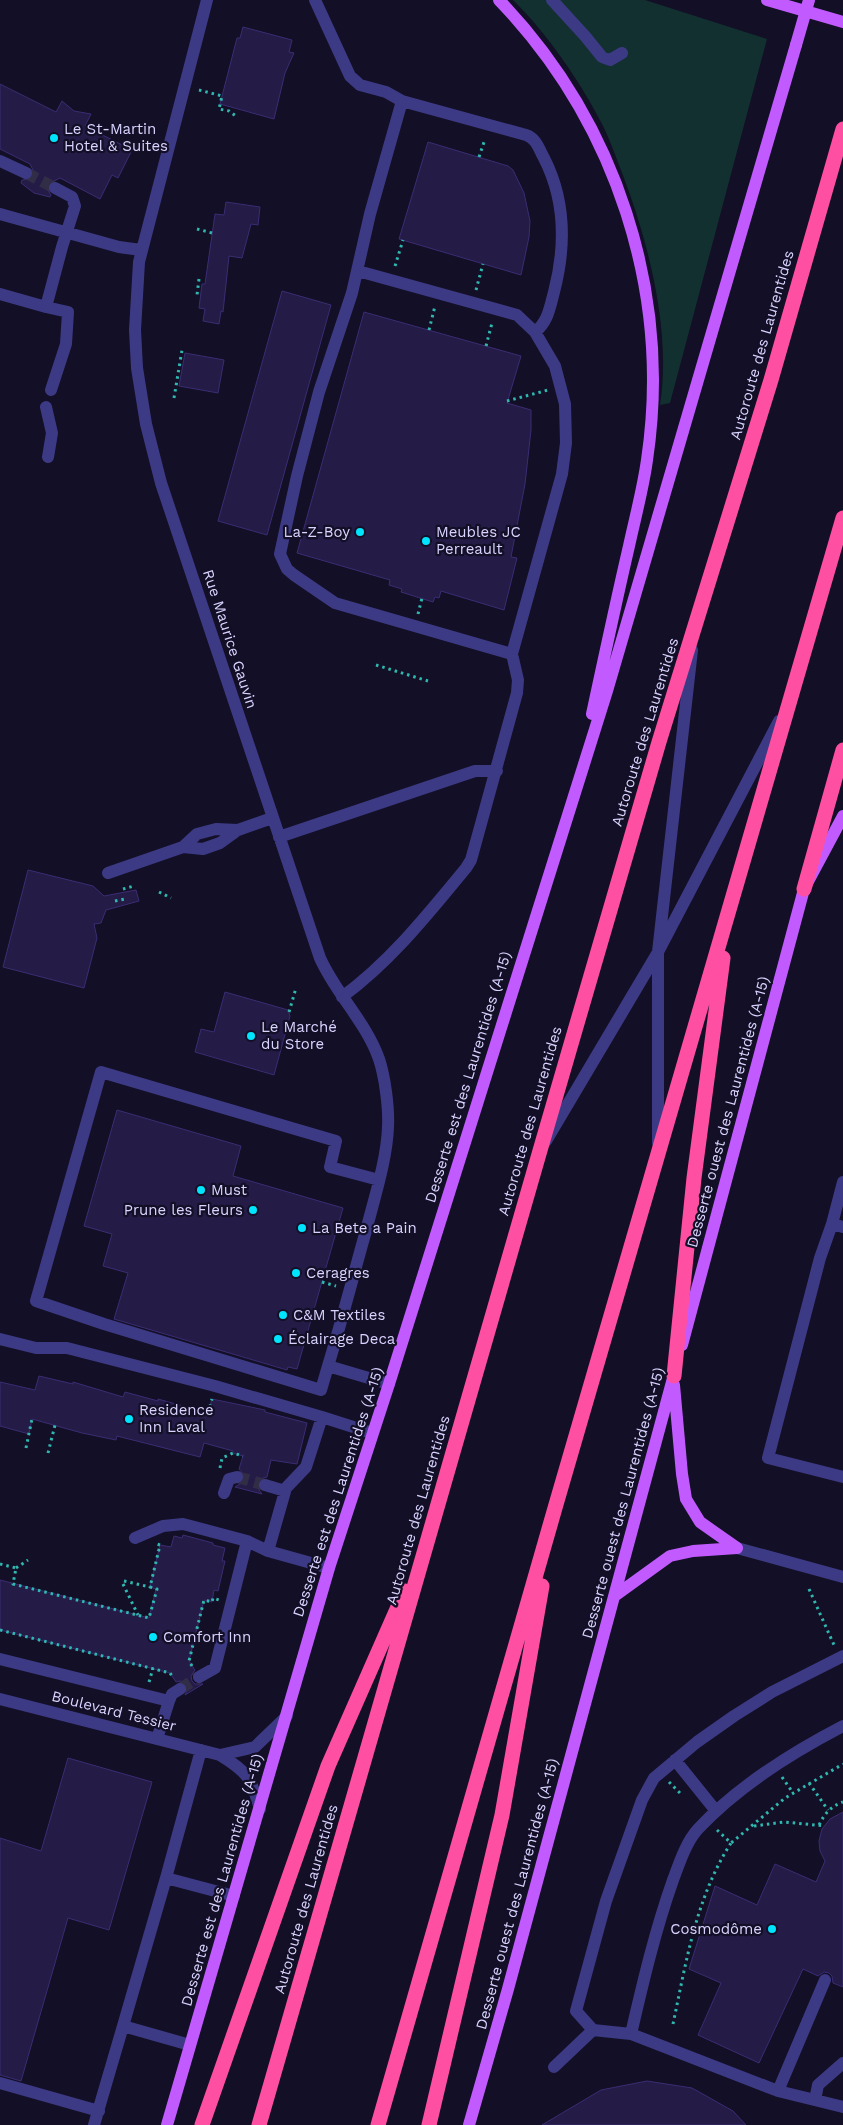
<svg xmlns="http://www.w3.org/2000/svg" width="843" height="2125" viewBox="0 0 843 2125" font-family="'Work Sans',sans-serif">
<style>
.green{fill:#12302f}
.building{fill:#241b47;stroke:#3b2d73}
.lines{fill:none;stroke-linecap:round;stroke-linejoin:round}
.minor-tunnel{stroke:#312d47;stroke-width:12;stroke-dasharray:12 6;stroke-linecap:butt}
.path{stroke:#2fb8b0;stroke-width:3;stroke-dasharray:2.5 4;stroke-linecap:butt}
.minor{stroke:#3d3a85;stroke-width:12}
.major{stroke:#c25bff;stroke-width:12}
.highway{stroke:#ff4fa3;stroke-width:15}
.major-bridge{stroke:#c25bff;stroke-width:12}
.poi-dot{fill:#00e5ff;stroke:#130f26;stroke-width:2}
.labels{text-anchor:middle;stroke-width:4.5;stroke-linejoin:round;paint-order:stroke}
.poi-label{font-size:15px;fill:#d9d4ff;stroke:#130f26;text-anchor:start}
.street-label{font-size:15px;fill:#d9d4ff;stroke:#130f26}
</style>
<rect width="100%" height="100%" fill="#130f26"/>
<path class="green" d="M513,0H645L767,39L670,403L660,405C672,329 647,236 619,165C614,152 609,138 603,126C582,84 547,33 513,0Z"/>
<path class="building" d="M243,27L292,40L289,52L294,53L285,73L274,119L220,104L237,38H240Z
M0,84L56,112L62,101L74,111L91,114L85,126L132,150L118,178L112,175L100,199L60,178L48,184L47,189L51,195L50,197L34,193L21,183L22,180L31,179L34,172L30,164L0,149Z
M428,142L508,166L513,170L524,193L530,221L529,237L521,275L399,239Z
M226,202L260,207L258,225L251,224L242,258L229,256L223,312L221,311L219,324L203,321L205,309L199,308L202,284H205L215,214L224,215Z
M282,291L331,305L267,535L218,521Z
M364,312L521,356L507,403L531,410V430L525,484L511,557L517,558L504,610L441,591L439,598L435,597L433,602L401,592L402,589L389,585L390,580L297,553Z
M185,353L224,360L218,393L179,386Z
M28,870L93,886L104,896L136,890L139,901L106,910L101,923L94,924L97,938L84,988L3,967Z
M225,992L288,1010L290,1016L274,1075L195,1052L201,1029L214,1032Z
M117,1110L241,1146L233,1176L343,1208L297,1369L288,1367L287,1370L114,1319L128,1273L103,1266L112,1234L84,1226Z
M39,1376L73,1384V1382L123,1397L125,1392L158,1401V1399L208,1413L212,1399L265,1410V1412L307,1423L297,1464L271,1460L267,1477L260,1479L257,1483V1487L262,1494L235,1487L243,1482L245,1476L239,1469L243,1456L233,1453V1451L204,1443L200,1457L117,1436L116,1440L82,1433L32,1419L29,1434L0,1426V1382L35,1390Z
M183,1535L213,1543V1545L225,1548L222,1561H225L218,1591L214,1590L212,1602L204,1600L189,1661L195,1670L191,1676L192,1681L195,1684H203L185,1695L188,1689L187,1684L180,1681L176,1682L170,1673L0,1630V1580L149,1618L156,1589L150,1587L160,1545L171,1547L174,1536L182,1538Z
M68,1758L152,1782L109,1930L68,1918L21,2081L0,2075V1838L41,1851Z
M843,1812V1987L833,1983L832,1976L829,1973L824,1972L818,1976L803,1969L759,2063L698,2035L721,1983L689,1969L715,1886L757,1905L775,1864L816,1882L825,1861L820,1851L819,1841L822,1829L830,1819Z
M647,2081L692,2088L733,2111L746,2125H542L601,2090Z"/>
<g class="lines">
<path class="minor-tunnel" d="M26,173L55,188
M237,1477L265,1485
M180,1689L199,1677"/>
<path class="path" d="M199,90L222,96L219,109L229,111L237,117
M479,157L485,139
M197,229L212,233
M395,266L403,240
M199,279L197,295H200
M476,290L483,264
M429,330L435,306
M486,346L492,323
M174,398L182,350
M507,401L548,390
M418,614L422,598
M376,665L428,681
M123,889L134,886
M159,892L171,898
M115,901L125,899
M289,1012L296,988
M322,1282L336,1286
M208,1413L212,1399
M26,1448L32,1419
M48,1453L55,1425
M220,1468L222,1458L233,1453L243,1456
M0,1564L16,1568L13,1584L149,1618L157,1589L150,1587L160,1545L157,1544
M16,1568L28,1560
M124,1581L150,1587
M123,1584L138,1615
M809,1589L834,1645
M0,1630L170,1673L172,1676
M192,1666L189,1661L204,1600L212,1602L213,1598L219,1600
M149,1682L153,1668
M782,1777L793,1793
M669,1782L681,1794
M809,1783L828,1810
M819,1825C825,1813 830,1807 843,1802
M754,1826L784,1822L825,1826
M717,1830L731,1843L785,1798L843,1764
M673,2024C686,1963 696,1897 731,1843"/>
<path class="minor" d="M207,0L139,262L135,330L137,368L146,424L161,483L320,958C336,994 366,1022 379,1059C385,1077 389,1108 388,1127C387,1158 375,1196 367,1227C354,1273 342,1320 328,1366L389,1384
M315,0L350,76L360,85L386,92L402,101L526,135C536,138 539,149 544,158C566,201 566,246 554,292C550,307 548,322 535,332
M552,0L585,36L602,57L610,60L622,53
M0,161L26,173
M0,214L119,247L141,250
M358,271L517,315L535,332L555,366L565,404L566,443L562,474L512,654L335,603L294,575L287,569L280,554L297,476L319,392L352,293L370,214L402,101
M0,294L46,307L62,247L75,206L72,197L55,188
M46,307L68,312L66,344L51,390
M46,407L52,433L48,457
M279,837L475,771H497
M183,847L203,849L220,843L238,830L272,818
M108,873L183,847L197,834L216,829L238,830
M342,997C391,961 428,914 466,868L471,860L517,693L518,680L512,654
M546,1141L658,952L779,721
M658,1143V952L692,650
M843,1182L832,1224L843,1227
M832,1224L820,1258L768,1458L843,1477
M0,1339L36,1348H67L215,1386L322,1417
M328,1366L321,1390L104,1324L36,1301L101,1072L336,1141L330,1167L379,1180
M265,1485L285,1491
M224,1493L229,1479L237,1477
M135,1538L163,1526L183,1524L247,1541L268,1551L329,1568
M737,1548L843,1577
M268,1551L286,1488L306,1467L322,1417L372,1433
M0,1659L169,1701L172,1694L180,1689
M199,1677L215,1668L247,1541
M0,1699L220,1755C248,1772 251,1778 260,1809
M157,1739L169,1701
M220,1755L255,1747L287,1716
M675,1760L716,1811
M166,1878L201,1750
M825,1980L778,2091L843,2107
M631,2034C643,1982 655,1931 673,1880C679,1864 686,1842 698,1829C738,1786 791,1753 843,1726
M190,2045L123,2026L166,1878L234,1896
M554,2067L593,2030
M0,2083L99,2111
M778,2091L631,2034L593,2030L576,2011L606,1901L642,1800L654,1778L697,1742L734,1716L772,1692L843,1656
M815,2100L818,2085L843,2063
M94,2125L123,2026"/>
<path class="major" d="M499,0C616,122 672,292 647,460C643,489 635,518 629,546C616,602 604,658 592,714
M767,0L843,22
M682,1345L804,889L843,816
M674,1385L682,1474L686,1499L700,1522L737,1548
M616,1595L670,1556L693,1551L737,1548
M167,2125L329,1568L389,1384L607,691L796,45
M469,2125L508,1989L676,1367"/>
<path class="highway" d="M804,889L843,750
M674,1376L694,1178L723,958
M202,2125L328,1766L405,1591
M259,2125L539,1154L659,742L771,380L843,129
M378,2125L555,1508L843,518
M429,2125L502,1815L542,1586"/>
<path class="major-bridge" d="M796,45L809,0"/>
</g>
<g class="poi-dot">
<circle cx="54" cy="138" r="5"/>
<circle cx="360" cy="532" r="5"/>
<circle cx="426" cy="541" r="5"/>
<circle cx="251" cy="1036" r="5"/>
<circle cx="201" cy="1190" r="5"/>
<circle cx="253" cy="1210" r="5"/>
<circle cx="302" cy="1228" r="5"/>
<circle cx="296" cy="1273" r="5"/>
<circle cx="283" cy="1315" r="5"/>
<circle cx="278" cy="1339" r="5"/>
<circle cx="129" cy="1419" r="5"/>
<circle cx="153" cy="1637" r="5"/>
<circle cx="772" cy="1929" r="5"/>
</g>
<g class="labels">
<g class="poi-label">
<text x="64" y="134">Le St-Martin<tspan x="64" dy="17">Hotel &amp; Suites</tspan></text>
<text x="350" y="537" text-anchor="end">La-Z-Boy</text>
<text x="436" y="537">Meubles JC<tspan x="436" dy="17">Perreault</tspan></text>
<text x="261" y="1032">Le Marché<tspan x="261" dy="17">du Store</tspan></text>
<text x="211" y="1195">Must</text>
<text x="243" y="1215" text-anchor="end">Prune les Fleurs</text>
<text x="312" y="1233">La Bete a Pain</text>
<text x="306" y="1278">Ceragres</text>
<text x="293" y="1320">C&amp;M Textiles</text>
<text x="288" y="1344">Éclairage Deca</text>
<text x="139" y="1415">Residence<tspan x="139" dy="17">Inn Laval</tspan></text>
<text x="163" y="1642">Comfort Inn</text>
<text x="762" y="1934" text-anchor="end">Cosmodôme</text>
</g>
<g class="street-label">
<text transform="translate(762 345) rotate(-74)" y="5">Autoroute des Laurentides</text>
<text transform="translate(230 639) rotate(72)" y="5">Rue Maurice Gauvin</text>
<text transform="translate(645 732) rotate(-73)" y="5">Autoroute des Laurentides</text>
<text transform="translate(468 1077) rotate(-73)" y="5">Desserte est des Laurentides (A-15)</text>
<text transform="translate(728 1112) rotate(-75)" y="5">Desserte ouest des Laurentides (A-15)</text>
<text transform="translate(530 1121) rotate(-74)" y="5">Autoroute des Laurentides</text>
<text transform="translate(338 1492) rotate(-72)" y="5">Desserte est des Laurentides (A-15)</text>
<text transform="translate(623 1503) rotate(-75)" y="5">Desserte ouest des Laurentides (A-15)</text>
<text transform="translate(418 1510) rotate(-74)" y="5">Autoroute des Laurentides</text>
<text transform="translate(114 1711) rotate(14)" y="5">Boulevard Tessier</text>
<text transform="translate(222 1880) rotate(-74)" y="5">Desserte est des Laurentides (A-15)</text>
<text transform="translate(517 1894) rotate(-75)" y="5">Desserte ouest des Laurentides (A-15)</text>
<text transform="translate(306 1899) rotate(-74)" y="5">Autoroute des Laurentides</text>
</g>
</g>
</svg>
